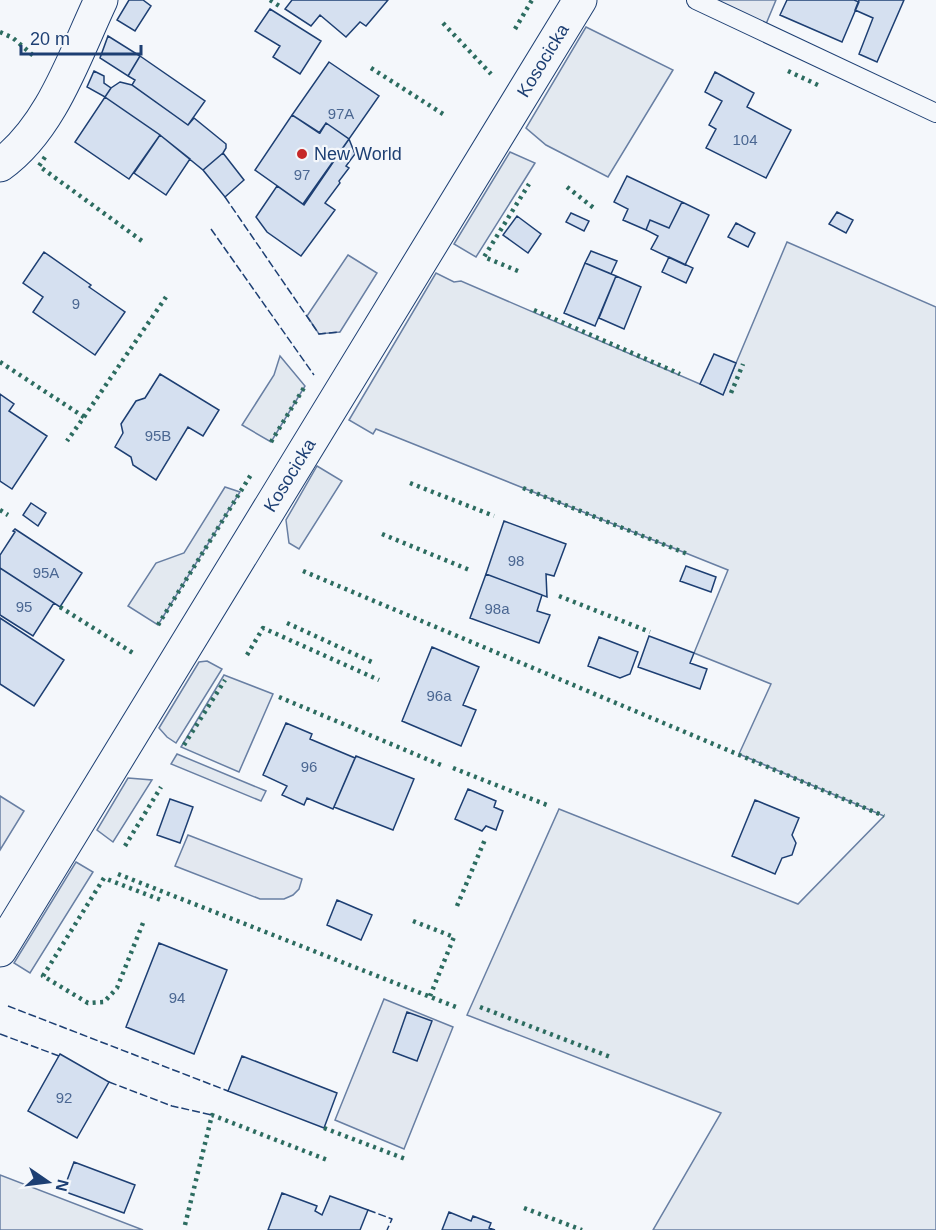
<svg xmlns="http://www.w3.org/2000/svg" width="936" height="1230" font-family="Helvetica,sans-serif">
<rect width="100%" height="100%" fill="#f4f7fb"/>
<path fill="#e3e9f0" stroke="#687fa3" stroke-width="1.5" d="M586 27 673 70 608 177 546 145 526 128Z
M510 152 535 163 476 257 454 244Z
M787 242 936 307V1230H653L721 1113 467 1015 559 809 798 904 884 816 739 754 771 684 694 653 728 570 376 429 373 434 349 420 436 273 454 282 461 281 723 394Z
M280 356 305 386 271 442 242 425 274 375Z
M317 466 342 481 299 549 289 543 286 520Z
M225 487 240 492 158 625 128 606 156 563 184 553Z
M207 661 222 669 176 743 167 737 159 728 199 662Z
M224 675 273 694 239 772 181 747Z
M177 754 266 791 261 801 171 764Z
M128 778 152 780 113 842 97 830Z
M76 862 93 872 30 973 14 963Z
M0 1175 143 1230H0Z"/>
<path fill="#e3e8f0" stroke="#687fa3" stroke-width="1.5" d="M711 0H776L766 24Z
M348 255 377 273 340 332 319 334 307 316Z
M0 796 24 811 0 850Z
M188 835 302 879 299 889 293 895 284 899H260L175 866Z
M384 999 453 1027 404 1149 335 1120Z"/>
<path fill="#d5e0f0" stroke="#1d3f73" stroke-width="1.5" d="M129 0H143L151 6 135 31 117 20Z
M292 0H388L366 26 360 22 346 37 320 15 311 26 285 9Z
M787 0H854L859 2 842 42 780 15Z
M859 0H904L877 62 859 54 873 18 855 10Z
M270 9 321 41 300 74 273 57 280 46 255 31Z
M108 36 140 56 128 76 100 58Z
M140 56 205 101 188 125 132 85 135 80 128 76Z
M329 62 379 96 349 139 326 123 320 133 292 115Z
M94 71 104 76V83L111 88 105 97 87 87Z
M715 72 754 93 747 107 791 130 766 178 706 148 716 129 709 125 722 101 705 92Z
M120 82 132 85 188 125 194 118 226 144V148L223 153 203 170 160 135 105 97 111 88Z
M105 97 160 135 129 179 75 142Z
M292 115 319 133 326 123 349 139 303 204 255 170Z
M160 135 190 159 166 195 134 173Z
M349 139 355 154 346 166 349 168 339 181 340 183 325 203 335 210 301 256 267 232 256 217 277 186 304 205Z
M223 153 244 180 225 197 203 170Z
M627 176 682 202 669 228 650 220 646 230 623 220 628 209 614 202Z
M682 202 709 215 685 265 651 249 658 236 646 230 650 220 669 228Z
M837 212 853 220 846 233 829 224Z
M571 213 589 221 584 231 566 222Z
M517 216 541 234 528 253 503 235Z
M736 223 755 233 748 247 728 237Z
M591 251 617 261 611 274 585 263Z
M44 252 91 285 89 287 125 312 95 355 33 312 43 297 23 283Z
M669 257 693 268 686 283 662 272Z
M585 263 616 276 595 326 564 313Z
M616 276 641 287 624 329 599 318Z
M714 354 736 363 723 395 700 384Z
M160 374 219 410 203 436 188 427 156 480 133 465 131 457 115 447 123 433 121 424 136 401 145 398Z
M0 394 14 404 9 411 47 436 12 489 0 481Z
M31 503 46 513 38 526 23 515Z
M504 521 566 544 554 576 546 574 547 597 486 574Z
M15 529 82 573 60 607 0 568V555L15 532 13 531Z
M686 566 716 577 711 592 680 581Z
M0 568 54 603 33 636 0 615Z
M486 574 542 595 537 611 550 615 539 643 470 618Z
M0 618 64 660 34 706 0 684Z
M649 636 694 653 690 663 707 669 700 689 638 667Z
M599 637 638 652 630 674 620 678 588 666Z
M432 647 479 667 463 705 476 710 461 746 402 721Z
M286 723 312 734 310 739 355 758 333 809 307 798 304 805 282 795 287 786 263 775Z
M356 756 414 779 393 830 334 807Z
M468 789 496 801 494 807 503 811 496 830 486 826 482 831 455 819Z
M170 799 193 807 180 843 157 835Z
M755 800 799 818 792 835 796 843 792 855 782 858 775 874 732 856Z
M337 900 372 915 361 940 327 925Z
M159 943 227 970 194 1054 126 1027Z
M407 1012 432 1021 417 1061 393 1052Z
M60 1054 109 1082 77 1138 28 1111Z
M242 1056 337 1093 324 1128 228 1091Z
M74 1162 135 1185 124 1213 63 1191Z
M282 1193 317 1206 315 1211 322 1215 330 1196 368 1210 360 1230H268Z
M449 1212 471 1221 473 1216 491 1223 489 1228 495 1230H442Z"/>
<g fill="none" stroke-linecap="round" stroke-linejoin="round">
<defs>
<path id="service" d="M696 0 936 113"/>
<path id="minor" d="M0 165C51 129 75 55 101 0"/>
<g id="tertiary">
<path id="s1" d="M0 950 580 0"/>
</g>
</defs>
<use href="#service" stroke="#1d3f73" stroke-width="20"/>
<use href="#minor" stroke="#1d3f73" stroke-width="35"/>
<use href="#tertiary" stroke="#1d3f73" stroke-width="35"/>
<use href="#service" stroke="#f4f7fb" stroke-width="18"/>
<use href="#minor" stroke="#f4f7fb" stroke-width="33"/>
<use href="#tertiary" stroke="#f4f7fb" stroke-width="33"/>
<path stroke="#2c6c60" stroke-width="4.5" stroke-dasharray="3 4.5" stroke-linecap="butt" d="M270 0 281 7
M443 23 491 74
M515 29 532 0
M0 32 13 38 36 58
M371 68 443 114
M788 71 818 85
M45 157 39 166 142 241
M567 187 595 209
M518 271 484 257 529 184
M534 310 680 374
M0 362 84 417 67 441
M731 393 743 364
M84 417 166 297
M271 442 305 386
M410 483 494 516
M523 488 690 555
M0 510 8 515
M382 534 472 571
M303 571 884 816
M559 596 650 632
M60 607 133 653
M287 623 374 663
M158 625 252 473
M247 655 263 628 379 680
M279 697 441 765
M184 745 225 680
M453 768 547 805
M125 846 161 787
M118 874 456 1007
M457 906 486 837
M413 921 454 937 430 996
M143 923 117 988 104 1002 88 1003 43 976 104 878 161 900
M480 1007 613 1058
M324 1128 408 1160
M524 1208 582 1230
M185 1225 212 1115 330 1161"/>
<path stroke="#1d3f73" stroke-width="1.5" stroke-dasharray="8 3" stroke-linecap="butt" d="M225 197 319 334 340 332
M211 229 314 375
M8 1006 228 1091
M0 1034 59 1056
M109 1082 172 1106 212 1115
M368 1210 392 1219 387 1230"/>
</g>
<circle fill="#c62828" stroke="#f4f7fb" stroke-width="2" cx="302" cy="154" r="6"/>
<g text-anchor="middle" stroke-width="4.5" stroke-linejoin="round" paint-order="stroke">
<g font-size="15" fill="#4b6792">
<text x="341" y="119">97A</text>
<text x="745" y="145">104</text>
<text x="302" y="180">97</text>
<text x="76" y="309">9</text>
<text x="158" y="441">95B</text>
<text x="516" y="566">98</text>
<text x="46" y="578">95A</text>
<text x="24" y="612">95</text>
<text x="497" y="614">98a</text>
<text x="439" y="701">96a</text>
<text x="309" y="772">96</text>
<text x="177" y="1003">94</text>
<text x="64" y="1103">92</text>
</g>
<g font-size="18" fill="#1d3f73" stroke="#f4f7fb">
<text dy="6" stroke="none"><textPath href="#s1" startOffset="1042">Kosocicka</textPath></text>
<text dy="6" stroke="none"><textPath href="#s1" startOffset="556">Kosocicka</textPath></text>
</g>
<g font-size="18" fill="#1d3f73" stroke="#f4f7fb" text-anchor="start">
<text x="314" y="160">New World</text>
</g>
</g>
<g transform="translate(48 1182) rotate(104)" stroke="#f4f7fb" stroke-width="4.5" paint-order="stroke">
<path d="M0-4.5L10 22L0 15L-10 22Z" fill="#1d3f73"/>
<text y="-9" font-size="16" font-weight="bold" text-anchor="middle" fill="#1d3f73">N</text>
</g>
<path d="M21 45v9h120v-9" fill="none" stroke="#1d3f73" stroke-width="3"/>
<text x="30" y="45" font-size="18" fill="#1d3f73" stroke="#f4f7fb" stroke-width="4.5" paint-order="stroke">20 m</text>
</svg>
